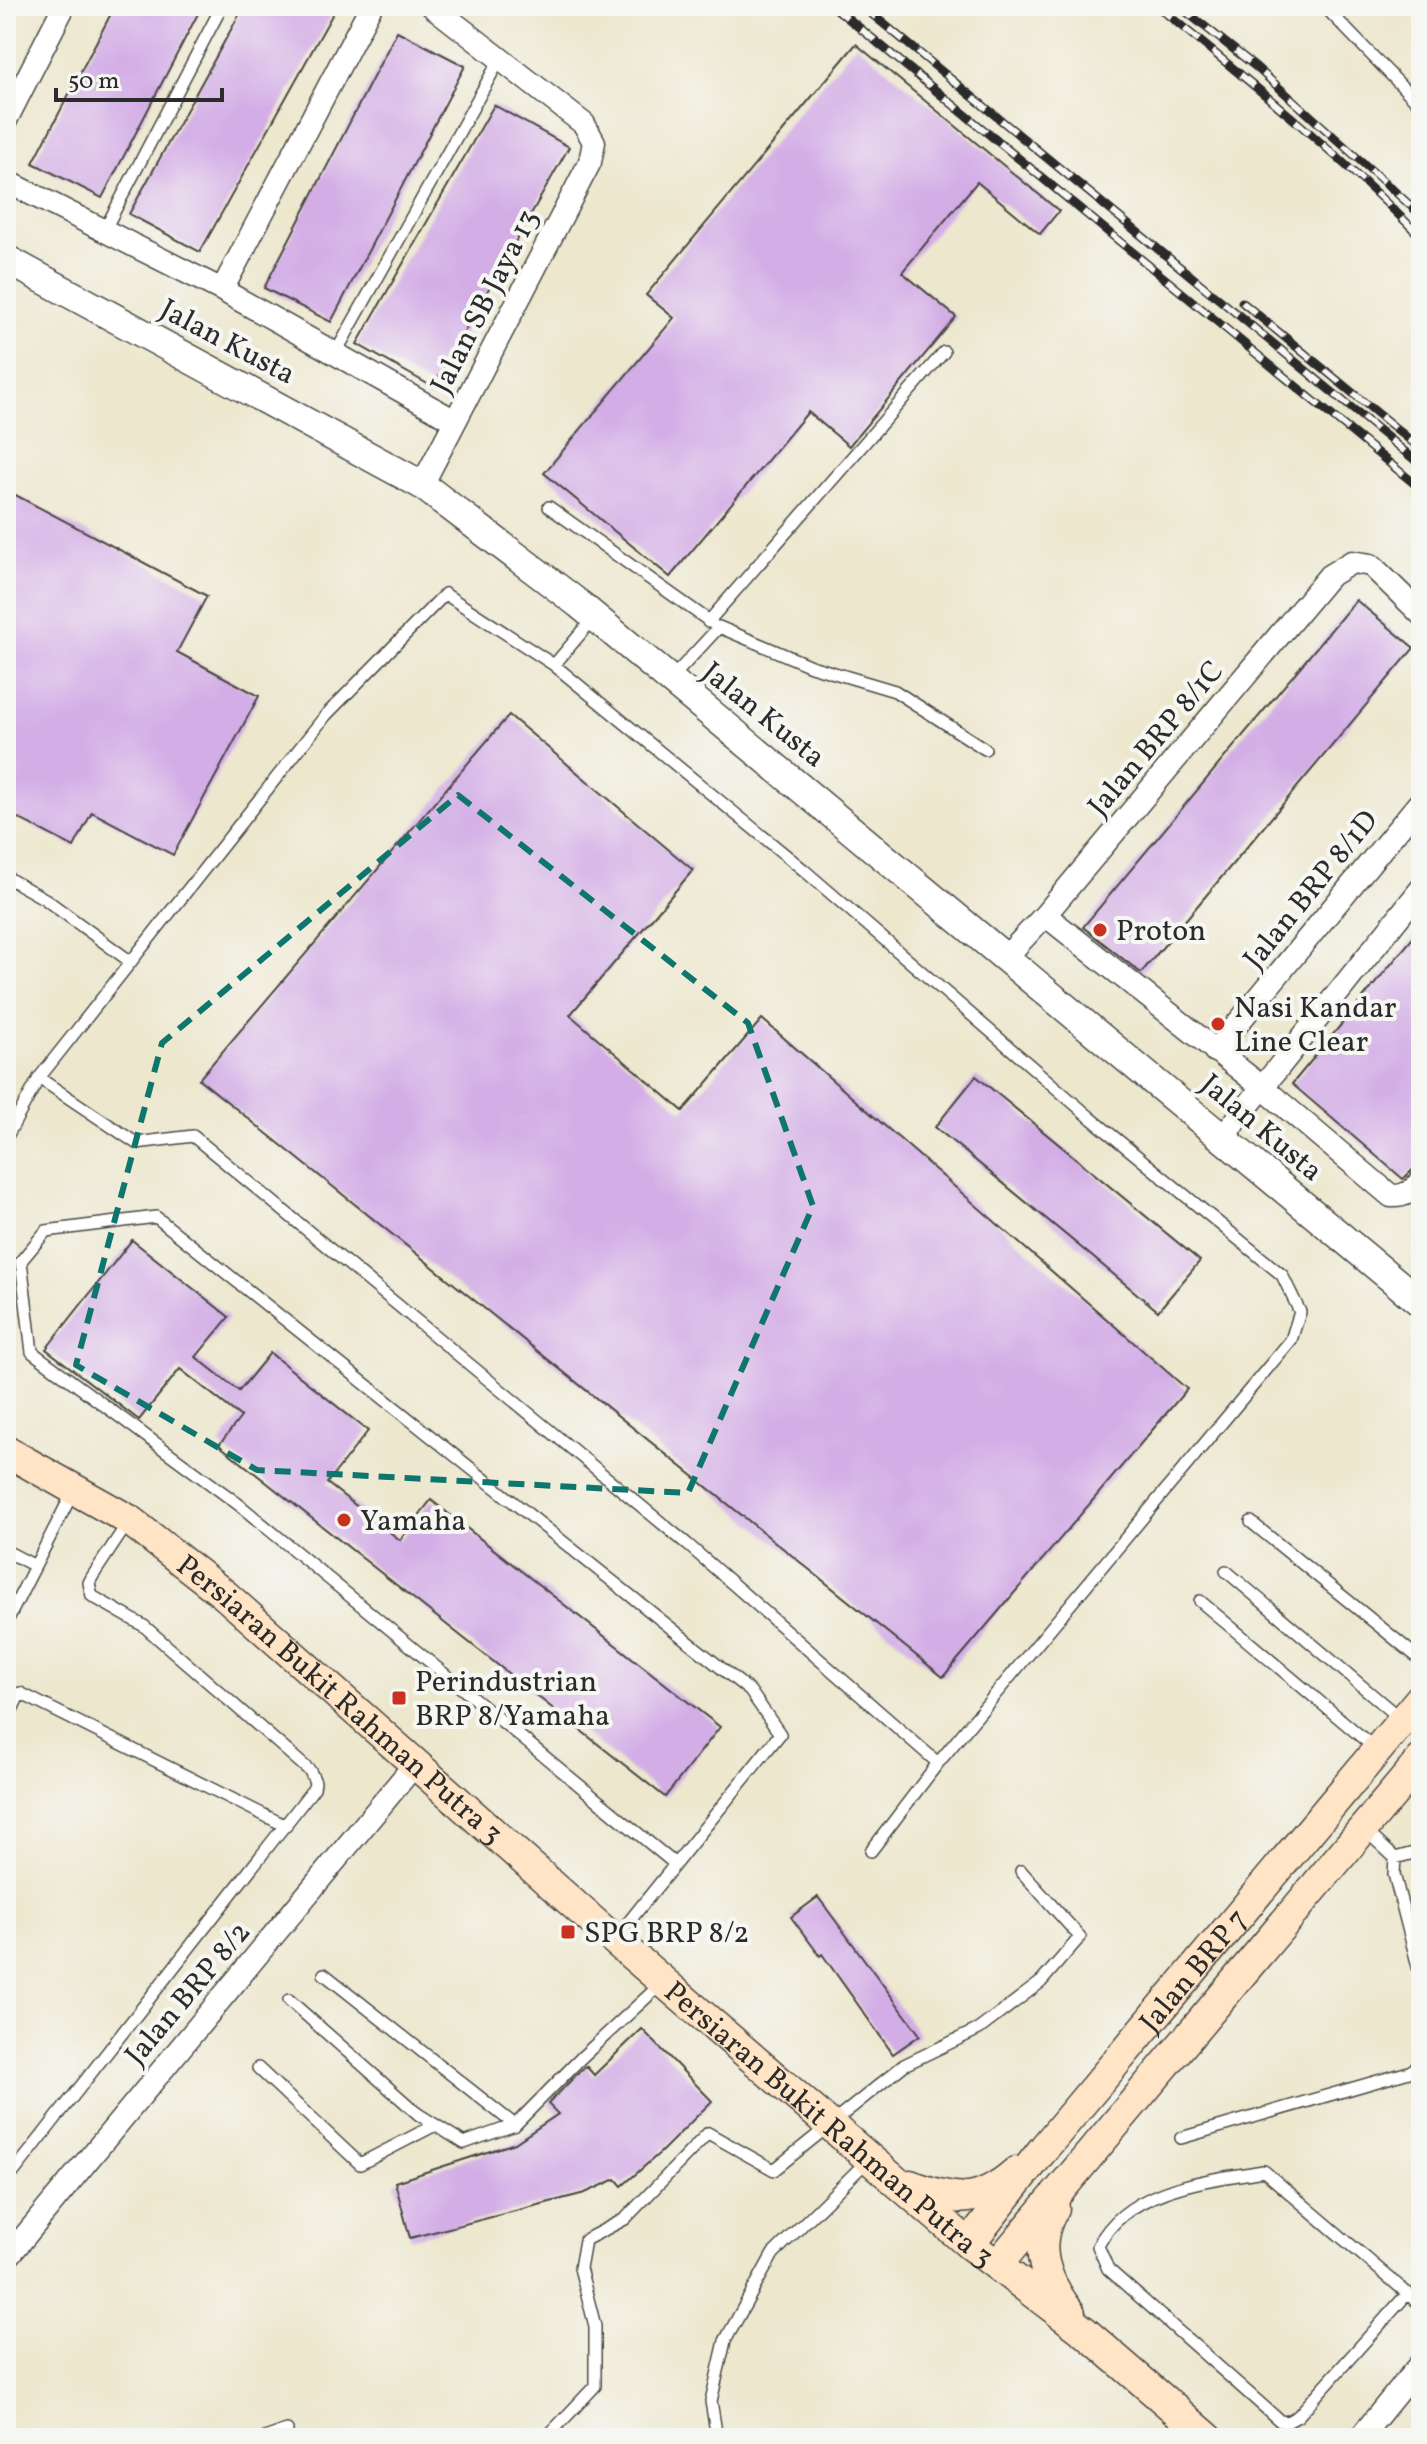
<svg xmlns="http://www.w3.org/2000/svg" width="1427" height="2444" font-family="Vollkorn,serif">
<rect width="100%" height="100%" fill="#f6f6f2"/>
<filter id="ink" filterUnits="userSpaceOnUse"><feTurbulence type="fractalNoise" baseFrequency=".0125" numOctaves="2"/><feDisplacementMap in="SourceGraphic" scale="16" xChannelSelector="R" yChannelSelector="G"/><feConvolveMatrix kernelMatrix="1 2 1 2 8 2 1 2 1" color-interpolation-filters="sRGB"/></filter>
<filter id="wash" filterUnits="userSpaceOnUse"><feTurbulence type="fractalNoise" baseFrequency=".006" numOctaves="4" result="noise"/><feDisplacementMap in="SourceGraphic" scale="32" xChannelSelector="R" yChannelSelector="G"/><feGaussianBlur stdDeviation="1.8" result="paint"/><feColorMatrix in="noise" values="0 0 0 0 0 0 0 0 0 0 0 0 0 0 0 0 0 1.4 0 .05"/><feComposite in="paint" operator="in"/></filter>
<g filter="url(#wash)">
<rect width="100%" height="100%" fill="#ede7ce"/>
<g id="blocks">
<path fill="#d3ade6" d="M115 6H202L102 198 33 163Z
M244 6H337L200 252 129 214Z
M397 31 465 66 331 322 264 288Z
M856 44 1059 211 1040 234 977 182 902 272 956 317 849 446 808 412 670 577 544 473 674 318 646 295Z
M494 105 569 147 433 387 357 344Z
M6 490 207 596 177 652 259 696 173 855 92 812 74 847 6 812Z
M1356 600 1414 648 1141 973 1083 927Z
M509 715 693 870 570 1015 683 1111 762 1019 1187 1389 943 1677 199 1079Z
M1421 928V1162L1403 1179 1292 1084Z
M976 1076 1200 1261 1158 1311 935 1127Z
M132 1240 229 1317 196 1357 239 1391 270 1353 368 1431 327 1483 400 1540 431 1500 720 1727 665 1797 219 1445 241 1417 180 1369 139 1420 46 1349Z
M818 1897 920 2035 893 2054 822 1954 820 1956 791 1917Z
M642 2029 712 2101 662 2151 622 2186 616 2179 585 2193 410 2238 395 2182 515 2143 558 2114 548 2104 579 2072 586 2066 594 2075Z"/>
</g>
</g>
<g filter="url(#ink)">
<use href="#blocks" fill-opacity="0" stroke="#484743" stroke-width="2"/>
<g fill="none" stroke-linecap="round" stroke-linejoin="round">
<defs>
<path id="service" d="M1324 6 1421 106
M104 231 222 6
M335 354 500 59
M549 507 712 623
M708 622 944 352
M554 665 805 871 1092 1119 1282 1275 1300 1312 1291 1340 938 1763 871 1851
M670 680 719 627 811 666 895 691 985 749
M6 877 45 899 131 962
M39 1078 136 1143 193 1136 687 1544 938 1763
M6 1138 39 1078 326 715 445 594 554 665 593 619
M1251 1522 1421 1660
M6 1551 35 1566
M1226 1571 1402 1720
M1200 1601 1377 1750
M6 1623 73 1492
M6 1722 20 1693 286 1826
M1365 1830 1395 1858 1421 1851
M1395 1858 1394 1874 1421 1978
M615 1939 780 1734 750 1691 156 1217 46 1231 21 1261 32 1352 238 1504 675 1864
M324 1974 515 2125
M289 2000 418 2114 464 2143 515 2125 582 2057 661 1984
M258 2068 360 2164 435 2125
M1181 2138 1409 2072 1421 2065
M6 2177 13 2173 314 1788 315 1782 310 1771 144 1626 92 1596 89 1583 92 1577 129 1521
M1408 2293 1298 2416 1287 2422 1280 2421 1108 2269 1098 2246C1127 2188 1207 2180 1264 2171L1421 2305
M265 2438 287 2430
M546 2438 595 2386V2326L580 2268 585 2240 625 2219 708 2133 774 2170 904 2065 979 2029 1041 1982 1080 1937 1021 1871
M717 2438 711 2401 725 2341 773 2254 867 2161"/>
<path id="minor" d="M6 120 64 6
M6 181 222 290 455 421
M222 290 371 6
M422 485 590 162 594 142 584 124 432 6
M1045 915 1262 1087 1391 1196C1405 1197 1412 1191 1421 1181
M1006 957 1045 915 1329 576 1352 562 1371 565 1421 614
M1215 1051 1421 801
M1222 1138 1421 889
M6 2259 415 1764
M1360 2438 1421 2363"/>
<path id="tertiary" d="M6 259 422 485 579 604 1421 1303"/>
<g id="secondary">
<path id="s1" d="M6 1451 129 1520 225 1595 596 1924 969 2244 1085 2332 1208 2438"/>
<path d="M910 2185C956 2202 978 2205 1016 2172"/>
<path d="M1054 2208C1031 2245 1045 2281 1070 2313"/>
<path id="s2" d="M969 2244 1045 2147 1421 1698"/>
<path d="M997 2265 1421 1760"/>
</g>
</defs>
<use href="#service" stroke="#484743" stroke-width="14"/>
<use href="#minor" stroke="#484743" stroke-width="25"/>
<use href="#tertiary" stroke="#484743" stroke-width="31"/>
<use href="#secondary" stroke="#484743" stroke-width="33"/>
<use href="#service" stroke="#fff" stroke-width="11"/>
<use href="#minor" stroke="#fff" stroke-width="22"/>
<use href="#tertiary" stroke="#fff" stroke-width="28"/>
<use href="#secondary" stroke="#ffe4c6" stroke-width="30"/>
<defs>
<path id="rail" d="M833 6 1421 489
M862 6 1421 465
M1157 6C1248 80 1339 154 1421 237
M1179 6 1256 67 1421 215
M1242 302 1421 449"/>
</defs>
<use href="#rail" stroke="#2b2b2b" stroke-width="9"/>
<use href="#rail" stroke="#f6f6f2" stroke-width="6" stroke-dasharray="18" stroke-linecap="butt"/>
</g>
</g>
<path fill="none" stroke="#0f766e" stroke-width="6" stroke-dasharray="16 10" stroke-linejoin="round" d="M458 795 748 1023 813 1206 688 1493 257 1470 76 1365 162 1043Z"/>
<g fill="#c8321e" stroke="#f6f6f2" stroke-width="3">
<circle cx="1100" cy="930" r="8"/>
<circle cx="1218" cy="1024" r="8"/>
<circle cx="344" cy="1520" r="8"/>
<rect x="391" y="1690" width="16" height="16" rx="4"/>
<rect x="560" y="1924" width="16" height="16" rx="4"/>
</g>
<g text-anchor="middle" stroke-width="8" stroke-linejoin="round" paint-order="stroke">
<g font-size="30" fill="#2b2b2b" stroke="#f6f6f2">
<text transform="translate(484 301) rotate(-63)" y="10">Jalan SB Jaya 13</text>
<text transform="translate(228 341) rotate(28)" y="10">Jalan Kusta</text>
<text transform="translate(764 714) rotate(39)" y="10">Jalan Kusta</text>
<text transform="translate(1155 738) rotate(-50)" y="10">Jalan BRP 8/1C</text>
<text transform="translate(1310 889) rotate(-51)" y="10">Jalan BRP 8/1D</text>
<text transform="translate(1262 1127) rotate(40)" y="10">Jalan Kusta</text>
<text dy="10" stroke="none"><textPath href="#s1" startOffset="418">Persiaran Bukit Rahman Putra 3</textPath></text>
<text dy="10" stroke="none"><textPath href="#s2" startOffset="354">Jalan BRP 7</textPath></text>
<text transform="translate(187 1993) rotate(-50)" y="10">Jalan BRP 8/2</text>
<text dy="10" stroke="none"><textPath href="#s1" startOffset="1066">Persiaran Bukit Rahman Putra 3</textPath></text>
</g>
<g font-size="30" fill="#2b2b2b" stroke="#f6f6f2" text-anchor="start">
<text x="1116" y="940">Proton</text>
<text x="1234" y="1017">Nasi Kandar<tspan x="1234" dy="34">Line Clear</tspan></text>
<text x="360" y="1530">Yamaha</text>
<text x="415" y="1691">Perindustrian<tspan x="415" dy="34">BRP 8/Yamaha</tspan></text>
<text x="584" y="1942">SPG BRP 8/2</text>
</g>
</g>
<rect width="1427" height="2444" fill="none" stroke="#f6f6f2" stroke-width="32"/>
<path d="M56 88v12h166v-12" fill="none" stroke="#2b2b2b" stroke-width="4"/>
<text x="68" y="88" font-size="24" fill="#2b2b2b" stroke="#f6f6f2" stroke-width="6" paint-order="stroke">50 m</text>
</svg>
